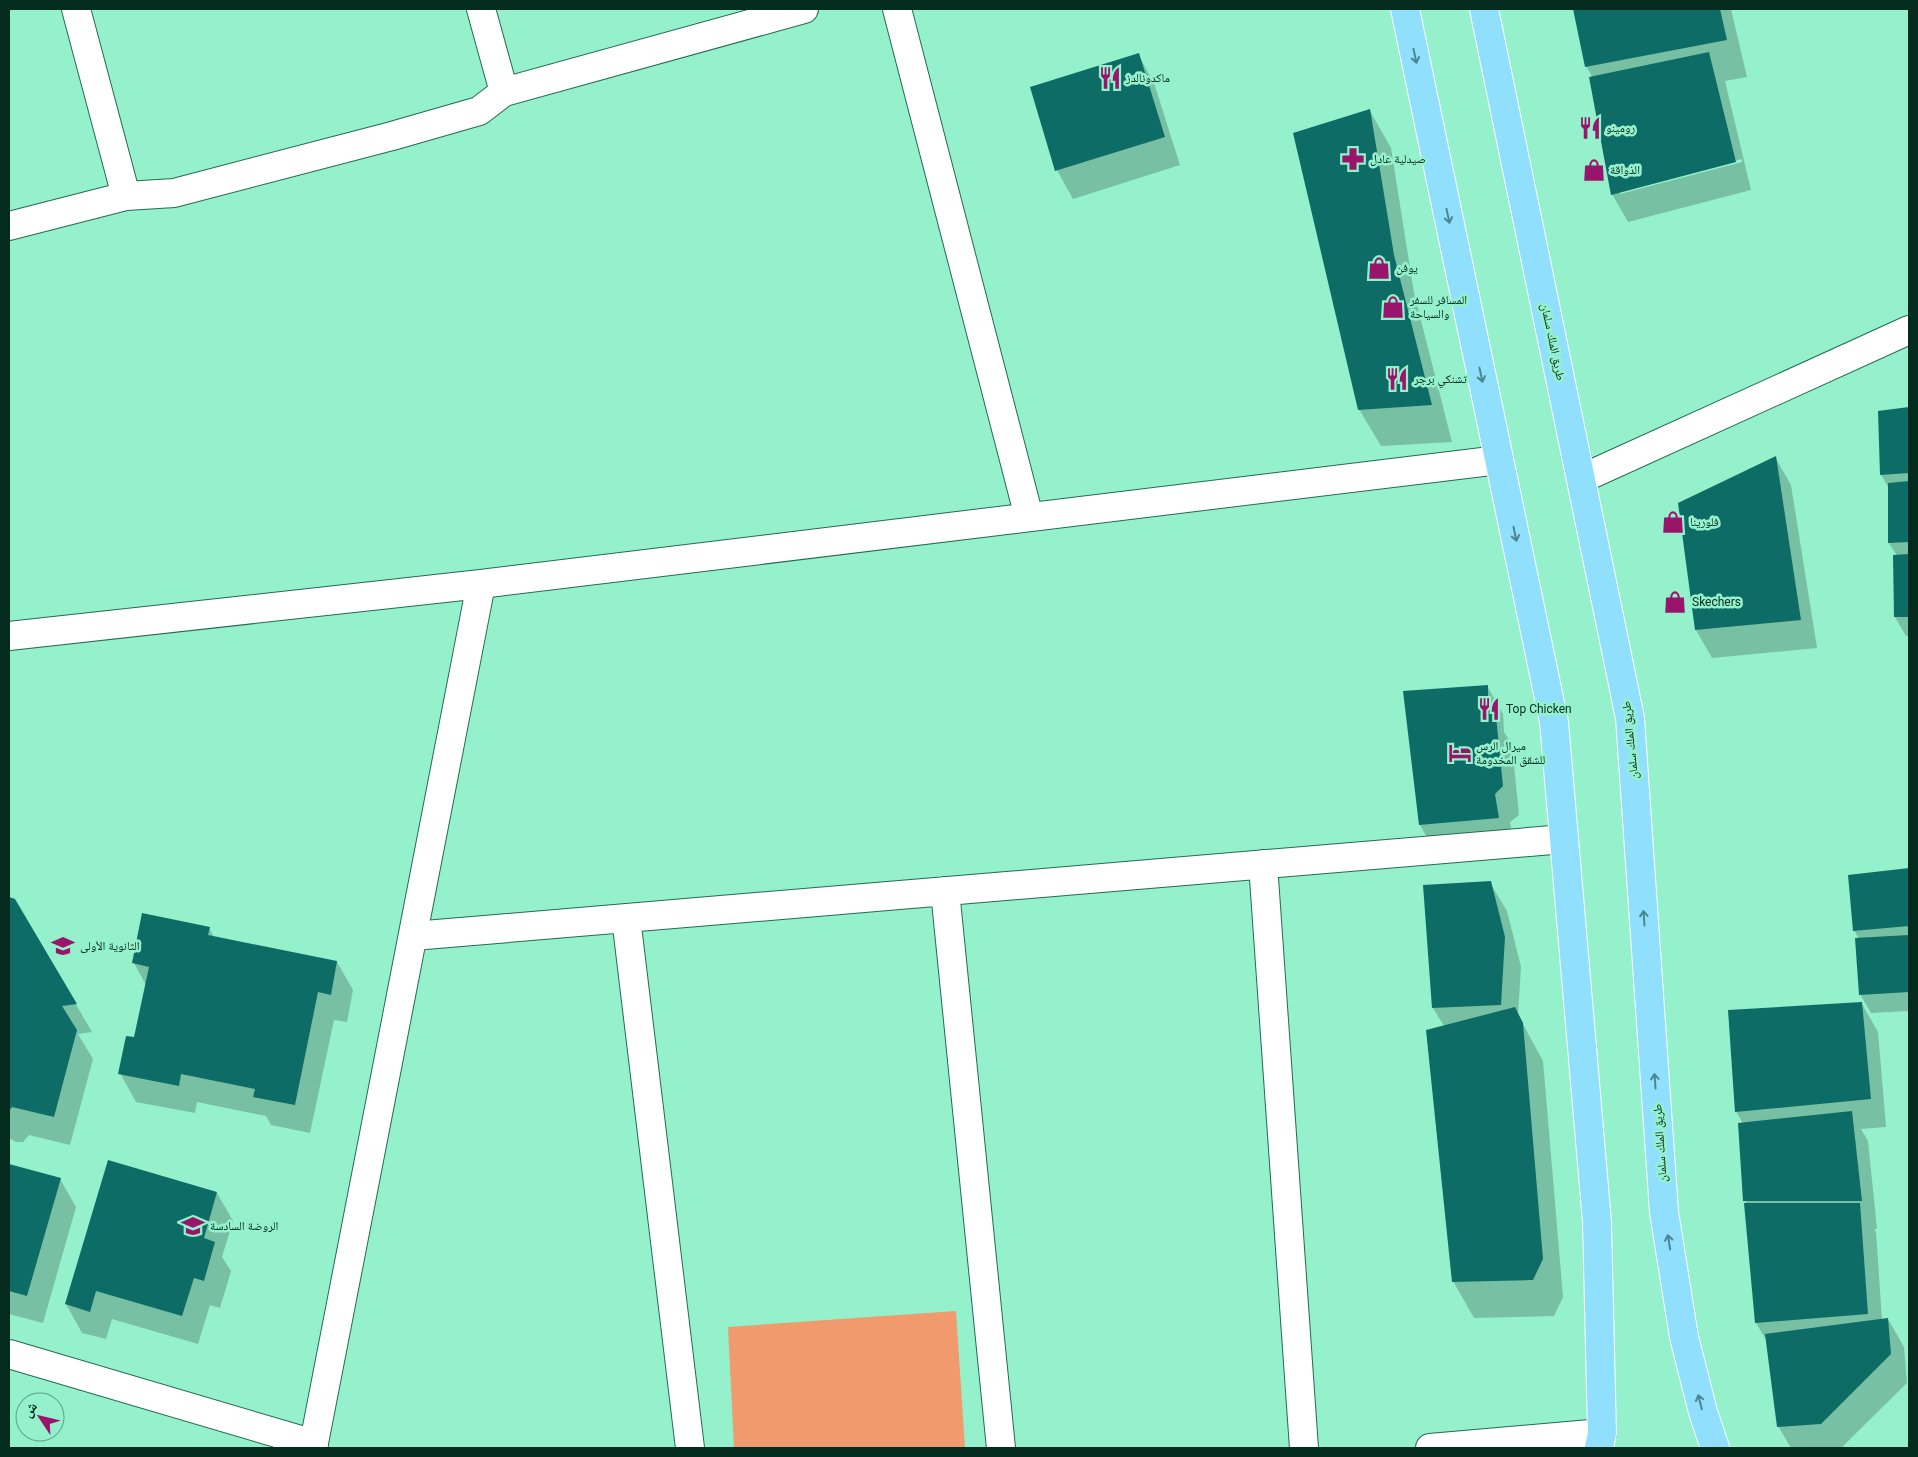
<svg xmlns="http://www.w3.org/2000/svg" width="1918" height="1457" font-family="Roboto,'Noto Naskh Arabic',sans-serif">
<rect width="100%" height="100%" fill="#95f0cc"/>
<path fill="#f19a6e" d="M956 1311 965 1448H734L728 1327Z"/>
<path fill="#0003" fill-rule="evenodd" d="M1574 9H1731L1747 77 1725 81 1751 190 1628 222 1612 194 1593 78 1586 66ZM1742 159V162L1620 194V191Z
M1138 54 1154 83 1180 165 1073 199 1057 170Z
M1370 111 1391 148 1414 293 1452 442 1381 446 1359 409Z
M1909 408V636H1906L1895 617 1894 556H1897L1889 543 1890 490 1881 475 1879 412Z
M1775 457 1791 485 1817 648 1712 658 1696 630Z
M1487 686 1503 714 1504 732 1512 745 1519 815 1510 822 1514 846 1436 853 1420 825 1405 692Z
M1909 869V1011L1871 1013 1860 994 1859 939 1854 930 1850 876Z
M1490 883 1507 911 1521 967 1518 1015 1543 1061 1563 1297 1554 1316 1474 1318 1453 1281 1444 1026 1433 1008 1425 886Z
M9 899 15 900 92 1032 78 1034 93 1059 70 1145 29 1135 23 1142H16L9 1138Z
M209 928 214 937 337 962 353 990 347 1022 334 1020 310 1133 271 1125 266 1116 197 1102 195 1113 136 1102 120 1073 135 1039 146 985 134 963Z
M1862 1004 1878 1032 1886 1127 1861 1129 1868 1141 1877 1229H1874L1876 1232 1882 1320 1888 1319 1904 1347 1907 1383 1841 1448H1791L1778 1426 1768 1343 1756 1323 1739 1124H1743L1736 1111Z
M9 1165 60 1179 76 1207 43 1323 9 1314Z
M217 1193 233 1221 222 1257 231 1271 220 1308 210 1305 198 1344 112 1319 106 1339 82 1333 66 1304Z"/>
<path fill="#0d6d66" d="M1573 9H1720L1727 40 1585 67Z
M1709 52 1736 162 1611 195 1589 77Z
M1139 53 1165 137 1055 171 1030 87Z
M1370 109 1394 255 1432 405 1358 410 1293 133Z
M1909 407V473L1880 475 1878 411Z
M1776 456 1801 620 1695 630 1678 503Z
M1909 481V542L1888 543V483Z
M1909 554V617H1894L1893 555Z
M1488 685V708L1496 716 1503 786 1495 794 1499 818 1419 825 1403 691Z
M1909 868V926L1853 931 1848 875Z
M1491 881 1505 937 1501 1005 1432 1008 1423 885Z
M9 897 15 899 77 1004 62 1006 77 1030 54 1117 12 1107 9 1111Z
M142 913 210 927 208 935 337 961 331 995 318 992 295 1105 253 1097 255 1089 181 1074 179 1086 118 1074 126 1036 134 1037 149 967 132 963Z
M1909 935V992L1859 995 1855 938Z
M1862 1002 1871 1099 1735 1112 1728 1010Z
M1515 1007 1523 1023 1543 1259 1533 1280 1452 1282 1426 1030Z
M1852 1111 1862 1201H1743L1738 1123Z
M108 1160 217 1192 204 1238 215 1242 204 1281 194 1278 182 1316 96 1291 90 1312 65 1304Z
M9 1164 61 1178 27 1296 9 1291Z
M1744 1203H1860L1868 1314 1755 1323Z
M1888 1318 1891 1354 1821 1424 1777 1427 1765 1334Z"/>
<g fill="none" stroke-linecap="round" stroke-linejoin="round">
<defs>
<path id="minor" d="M481 9 504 92 804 9
M897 9 1029 517
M126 196 174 193 392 136 479 111 504 92
M9 226 126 196 76 9
M1581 479 1909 330
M9 636 481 584 1499 460
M1263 864 1304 1448
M945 891 1001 1448
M626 918 690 1448
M413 936 1564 839
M9 1354 314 1444
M313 1448 481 584
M1430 1448 1602 1433"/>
<path id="major" d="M1405 9 1554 722 1597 1222 1602 1433 1599 1448
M1484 9 1630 718 1664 1212 1684 1337 1703 1412 1715 1448"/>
</defs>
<use href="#minor" stroke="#236b53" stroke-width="30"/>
<use href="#major" stroke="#fff" stroke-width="30"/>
<use href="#minor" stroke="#fff" stroke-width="28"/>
<use href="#major" stroke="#90e0fd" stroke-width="28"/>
</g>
<defs><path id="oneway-shaft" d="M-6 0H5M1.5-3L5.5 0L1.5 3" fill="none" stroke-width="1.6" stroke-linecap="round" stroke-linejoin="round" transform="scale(1.25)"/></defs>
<g stroke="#4a868e">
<use href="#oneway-shaft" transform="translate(1415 56) rotate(78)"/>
<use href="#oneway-shaft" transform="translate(1448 216) rotate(78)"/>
<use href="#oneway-shaft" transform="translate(1481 375) rotate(78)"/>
<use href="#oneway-shaft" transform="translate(1515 534) rotate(78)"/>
<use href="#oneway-shaft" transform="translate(1644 918) rotate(-94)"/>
<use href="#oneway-shaft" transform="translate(1655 1081) rotate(-94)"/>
<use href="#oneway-shaft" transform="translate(1669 1242) rotate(-99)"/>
<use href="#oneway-shaft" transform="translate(1700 1402) rotate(-104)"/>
</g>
<defs>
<symbol id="restaurant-bare" viewBox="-9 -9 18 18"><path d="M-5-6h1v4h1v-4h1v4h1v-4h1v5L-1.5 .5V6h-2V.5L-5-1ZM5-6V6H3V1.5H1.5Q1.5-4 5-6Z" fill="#98156b" stroke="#95f0cc" stroke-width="2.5" paint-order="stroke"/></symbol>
<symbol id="pharmacy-bare" viewBox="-9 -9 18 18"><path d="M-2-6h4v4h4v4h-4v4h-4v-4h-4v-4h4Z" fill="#98156b" stroke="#95f0cc" stroke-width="2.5" paint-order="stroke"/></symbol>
<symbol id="shop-bare" viewBox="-9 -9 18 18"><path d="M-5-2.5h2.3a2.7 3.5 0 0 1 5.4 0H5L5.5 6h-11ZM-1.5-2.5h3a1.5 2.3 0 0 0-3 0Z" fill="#98156b" stroke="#95f0cc" stroke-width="2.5" paint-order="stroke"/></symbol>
<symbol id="hotel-bare" viewBox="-9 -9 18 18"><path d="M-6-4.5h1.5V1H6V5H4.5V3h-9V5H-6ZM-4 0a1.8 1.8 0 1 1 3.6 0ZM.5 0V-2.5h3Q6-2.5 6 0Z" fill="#98156b" stroke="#95f0cc" stroke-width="2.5" paint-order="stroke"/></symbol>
<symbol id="school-bare" viewBox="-9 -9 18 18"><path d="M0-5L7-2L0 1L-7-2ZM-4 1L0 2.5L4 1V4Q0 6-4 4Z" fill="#98156b" stroke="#95f0cc" stroke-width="2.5" paint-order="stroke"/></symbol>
</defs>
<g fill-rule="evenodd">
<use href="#restaurant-bare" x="1094" y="62" width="32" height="32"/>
<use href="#restaurant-bare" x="1574" y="112" width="32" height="32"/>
<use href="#pharmacy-bare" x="1337" y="143" width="32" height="32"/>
<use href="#shop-bare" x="1578" y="154" width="32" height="32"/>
<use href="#shop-bare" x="1363" y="252" width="32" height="32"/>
<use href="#shop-bare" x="1377" y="291" width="32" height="32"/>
<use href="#restaurant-bare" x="1381" y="363" width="32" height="32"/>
<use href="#shop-bare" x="1657" y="506" width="32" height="32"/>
<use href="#shop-bare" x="1659" y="586" width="32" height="32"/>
<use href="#restaurant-bare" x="1473" y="693" width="32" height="32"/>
<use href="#hotel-bare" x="1444" y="737" width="32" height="32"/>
<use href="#school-bare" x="47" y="930" width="32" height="32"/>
<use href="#school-bare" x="177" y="1210" width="32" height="32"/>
</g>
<g text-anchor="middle" stroke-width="5" stroke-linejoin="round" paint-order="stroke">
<g font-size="12" fill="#032c1f" stroke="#95f0cc" text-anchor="start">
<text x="1126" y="82">ماكدونالدز</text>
<text x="1606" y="132">رومينو</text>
<text x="1370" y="163">صيدلية عادل</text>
<text x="1610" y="174">الذواقة</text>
<text x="1396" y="272">يوفن</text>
<text x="1410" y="304">المسافر للسفر<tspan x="1410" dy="14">والسياحة</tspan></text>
<text x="1414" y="383">تشنكي برجر</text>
<text x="1690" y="526">فلورينا</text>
<text x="1692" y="606">Skechers</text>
<text x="1506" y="713">Top Chicken</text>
<text x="1476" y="750">ميرال الرس<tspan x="1476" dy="14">للشقق المخدومة</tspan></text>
<text x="80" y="950">الثانوية الأولى</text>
<text x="210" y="1230">الروضة السادسة</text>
</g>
<g font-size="12" fill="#032c1f" stroke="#95f0cc">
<text transform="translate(1553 342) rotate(78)" y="4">طريق الملك سلمان</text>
<text transform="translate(1630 740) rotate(-96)" y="4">طريق الملك سلمان</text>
<text transform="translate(1660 1143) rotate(-94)" y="4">طريق الملك سلمان</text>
</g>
</g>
<rect width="1918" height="1457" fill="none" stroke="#032c1f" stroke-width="20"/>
<g transform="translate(40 1417) rotate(305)"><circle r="24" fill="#95f0cc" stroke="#5ba287"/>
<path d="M0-4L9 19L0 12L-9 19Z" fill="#98156b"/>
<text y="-8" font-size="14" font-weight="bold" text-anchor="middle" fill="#032c1f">ش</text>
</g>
</svg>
